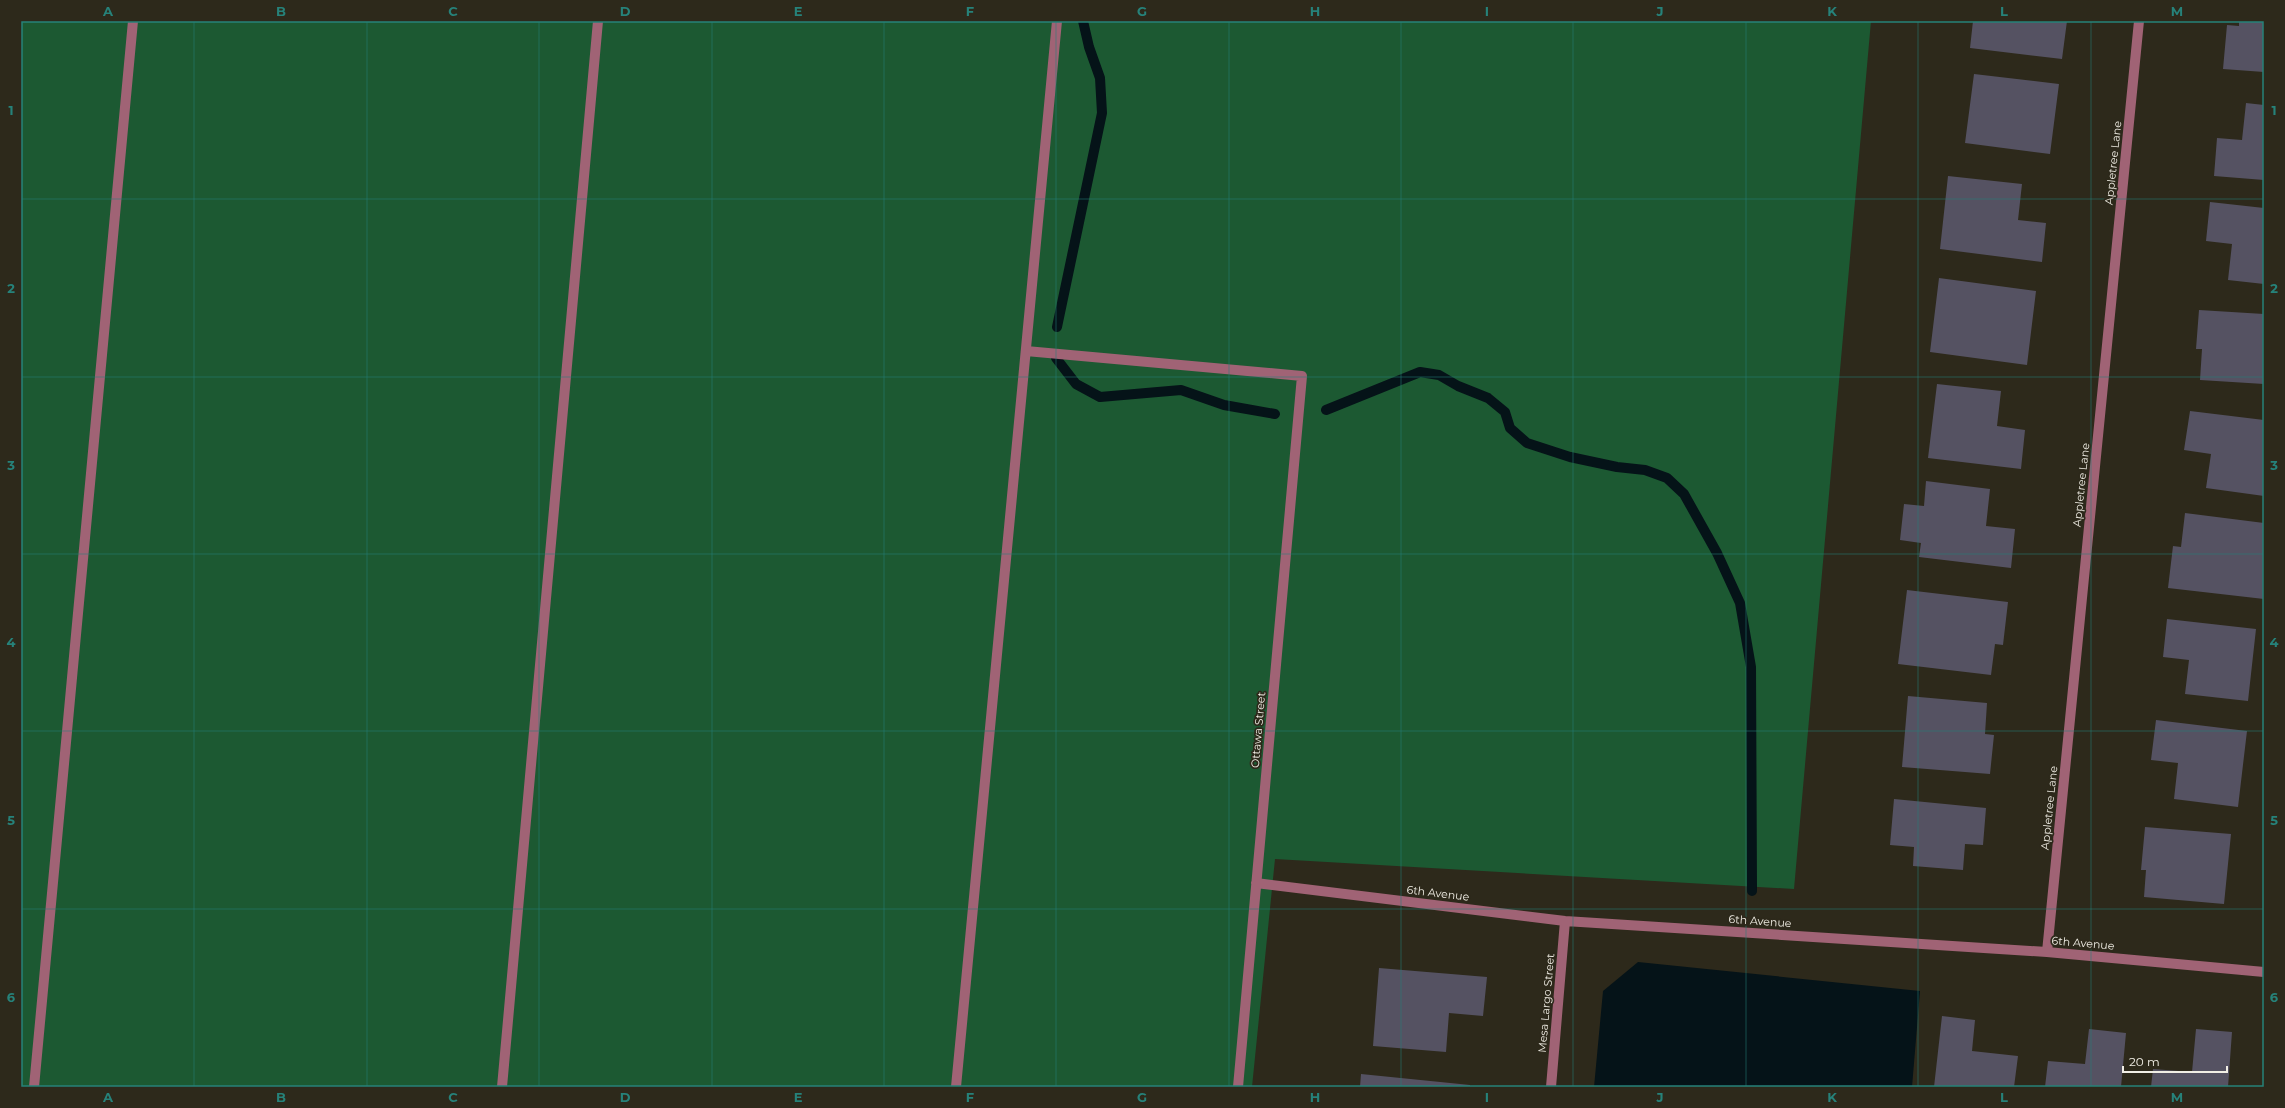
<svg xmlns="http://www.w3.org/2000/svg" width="2285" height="1108" font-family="Montserrat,sans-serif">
<rect width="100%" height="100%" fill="#2d291b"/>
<path fill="#1c5932" d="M21 21H1871L1794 889 1275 859 1252 1087H21Z"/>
<path fill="#051318" d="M1638 962 1920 991 1912 1087H1594L1603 991Z"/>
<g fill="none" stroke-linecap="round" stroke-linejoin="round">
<path stroke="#051318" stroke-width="10" d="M1057 327 1102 113 1100 78 1089 47 1083 21
M1056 358 1076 384 1100 397 1181 390 1224 405 1275 414
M1326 410 1420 372 1439 375 1458 386 1488 398 1505 412 1510 428 1527 443 1570 457 1617 467 1645 470 1667 478 1684 494 1717 553 1740 603 1751 667 1752 891"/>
</g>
<path fill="#555262" d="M1973 21H2067L2062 59 1970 48Z
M2239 21H2264V72L2223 69 2227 25 2239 26Z
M1974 74 2059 84 2050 154 1965 143Z
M2246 103 2264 105V180L2214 176 2217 138 2242 140Z
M1948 176 2022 184 2018 220 2046 223 2042 262 1940 249Z
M2210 202 2264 208V284L2228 280 2232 244 2206 241Z
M1939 278 2036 291 2027 365 1930 352Z
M2199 310 2264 314V384L2200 380 2202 349H2196Z
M1937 384 2001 391 1997 426 2025 430 2021 469 1928 458Z
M2190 411 2264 420V496L2206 488 2211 454 2184 450Z
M1926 481 1990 489 1986 526 2015 529 2011 568 1919 557 1921 543 1900 540 1904 504 1924 506Z
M2185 513 2264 523V599L2168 588 2173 546 2181 547Z
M1907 590 2008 602 2003 645 1995 644 1991 675 1898 664Z
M2167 619 2256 629 2248 701 2185 694 2189 660 2163 657Z
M1908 696 1987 703 1985 734 1994 735 1990 774 1902 767Z
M2156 720 2247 731 2238 807 2174 799 2178 763 2151 760Z
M1894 799 1986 808 1983 845 1965 844 1963 870 1913 866 1914 847 1890 845Z
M2145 827 2231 834 2224 904 2144 897 2146 870H2141Z
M1379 968 1487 977 1483 1016 1449 1013 1446 1052 1373 1046Z
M1942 1016 1975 1020 1972 1051 2018 1056 2014 1087H1934Z
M2089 1029 2126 1033 2121 1087H2045L2048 1061 2085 1064Z
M2196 1029 2232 1032 2228 1087H2151L2153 1069 2192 1072Z
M1361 1074 1470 1085V1087H1360Z"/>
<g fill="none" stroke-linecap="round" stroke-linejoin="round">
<path stroke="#a06375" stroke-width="10" d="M1026 351 1302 376 1238 1087
M1256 883 1565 921 2047 952 2264 972
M2047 952 2139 21
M34 1087 133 21
M502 1087 598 21
M956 1087 1057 21
M1551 1087 1565 921"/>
</g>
<path fill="none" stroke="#26827a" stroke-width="1" stroke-opacity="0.55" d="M194 21V1087M367 21V1087M539 21V1087M712 21V1087M884 21V1087M1056 21V1087M1229 21V1087M1401 21V1087M1573 21V1087M1746 21V1087M1918 21V1087M2091 21V1087M21 199H2264M21 377H2264M21 554H2264M21 731H2264M21 909H2264"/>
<g text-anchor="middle" stroke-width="3.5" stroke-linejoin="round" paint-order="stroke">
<g font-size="11" fill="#f1eee5" stroke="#2d291b">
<text transform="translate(2113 163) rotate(-84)" y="4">Appletree Lane</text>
<text transform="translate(2081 485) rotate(-84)" y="4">Appletree Lane</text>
<text transform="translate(1258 730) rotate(-85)" y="4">Ottawa Street</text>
<text transform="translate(2049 808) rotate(-84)" y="4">Appletree Lane</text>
<text transform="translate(1438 893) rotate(7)" y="4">6th Avenue</text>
<text transform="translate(1760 921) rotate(4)" y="4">6th Avenue</text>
<text transform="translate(2083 943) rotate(5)" y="4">6th Avenue</text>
<text transform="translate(1546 1003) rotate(-85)" y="4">Mesa Largo Street</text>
</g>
</g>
<rect width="2285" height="1108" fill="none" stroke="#2d291b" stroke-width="44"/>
<path d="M2123 1066v6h104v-6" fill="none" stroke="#f1eee5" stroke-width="2"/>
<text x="2129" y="1066" font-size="12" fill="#f1eee5" stroke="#2d291b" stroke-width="3" paint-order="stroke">20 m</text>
<rect x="22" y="22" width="2241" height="1064" fill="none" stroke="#26827a" stroke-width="1.5"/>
<g font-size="13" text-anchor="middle" font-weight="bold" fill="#26827a">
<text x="108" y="16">A</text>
<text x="281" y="16">B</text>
<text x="453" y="16">C</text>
<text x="625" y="16">D</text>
<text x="798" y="16">E</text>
<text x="970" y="16">F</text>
<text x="1142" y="16">G</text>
<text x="1315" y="16">H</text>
<text x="1487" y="16">I</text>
<text x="1660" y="16">J</text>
<text x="1832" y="16">K</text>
<text x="2004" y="16">L</text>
<text x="2177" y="16">M</text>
<text x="11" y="115">1</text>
<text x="2274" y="115">1</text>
<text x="11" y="293">2</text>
<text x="2274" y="293">2</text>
<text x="11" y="470">3</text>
<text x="2274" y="470">3</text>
<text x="11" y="647">4</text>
<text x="2274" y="647">4</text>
<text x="11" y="825">5</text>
<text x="2274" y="825">5</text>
<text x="11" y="1002">6</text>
<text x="2274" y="1002">6</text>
<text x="108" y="1102">A</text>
<text x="281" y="1102">B</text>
<text x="453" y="1102">C</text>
<text x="625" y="1102">D</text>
<text x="798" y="1102">E</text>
<text x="970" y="1102">F</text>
<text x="1142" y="1102">G</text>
<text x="1315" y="1102">H</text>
<text x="1487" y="1102">I</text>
<text x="1660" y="1102">J</text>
<text x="1832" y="1102">K</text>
<text x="2004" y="1102">L</text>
<text x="2177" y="1102">M</text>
</g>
</svg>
